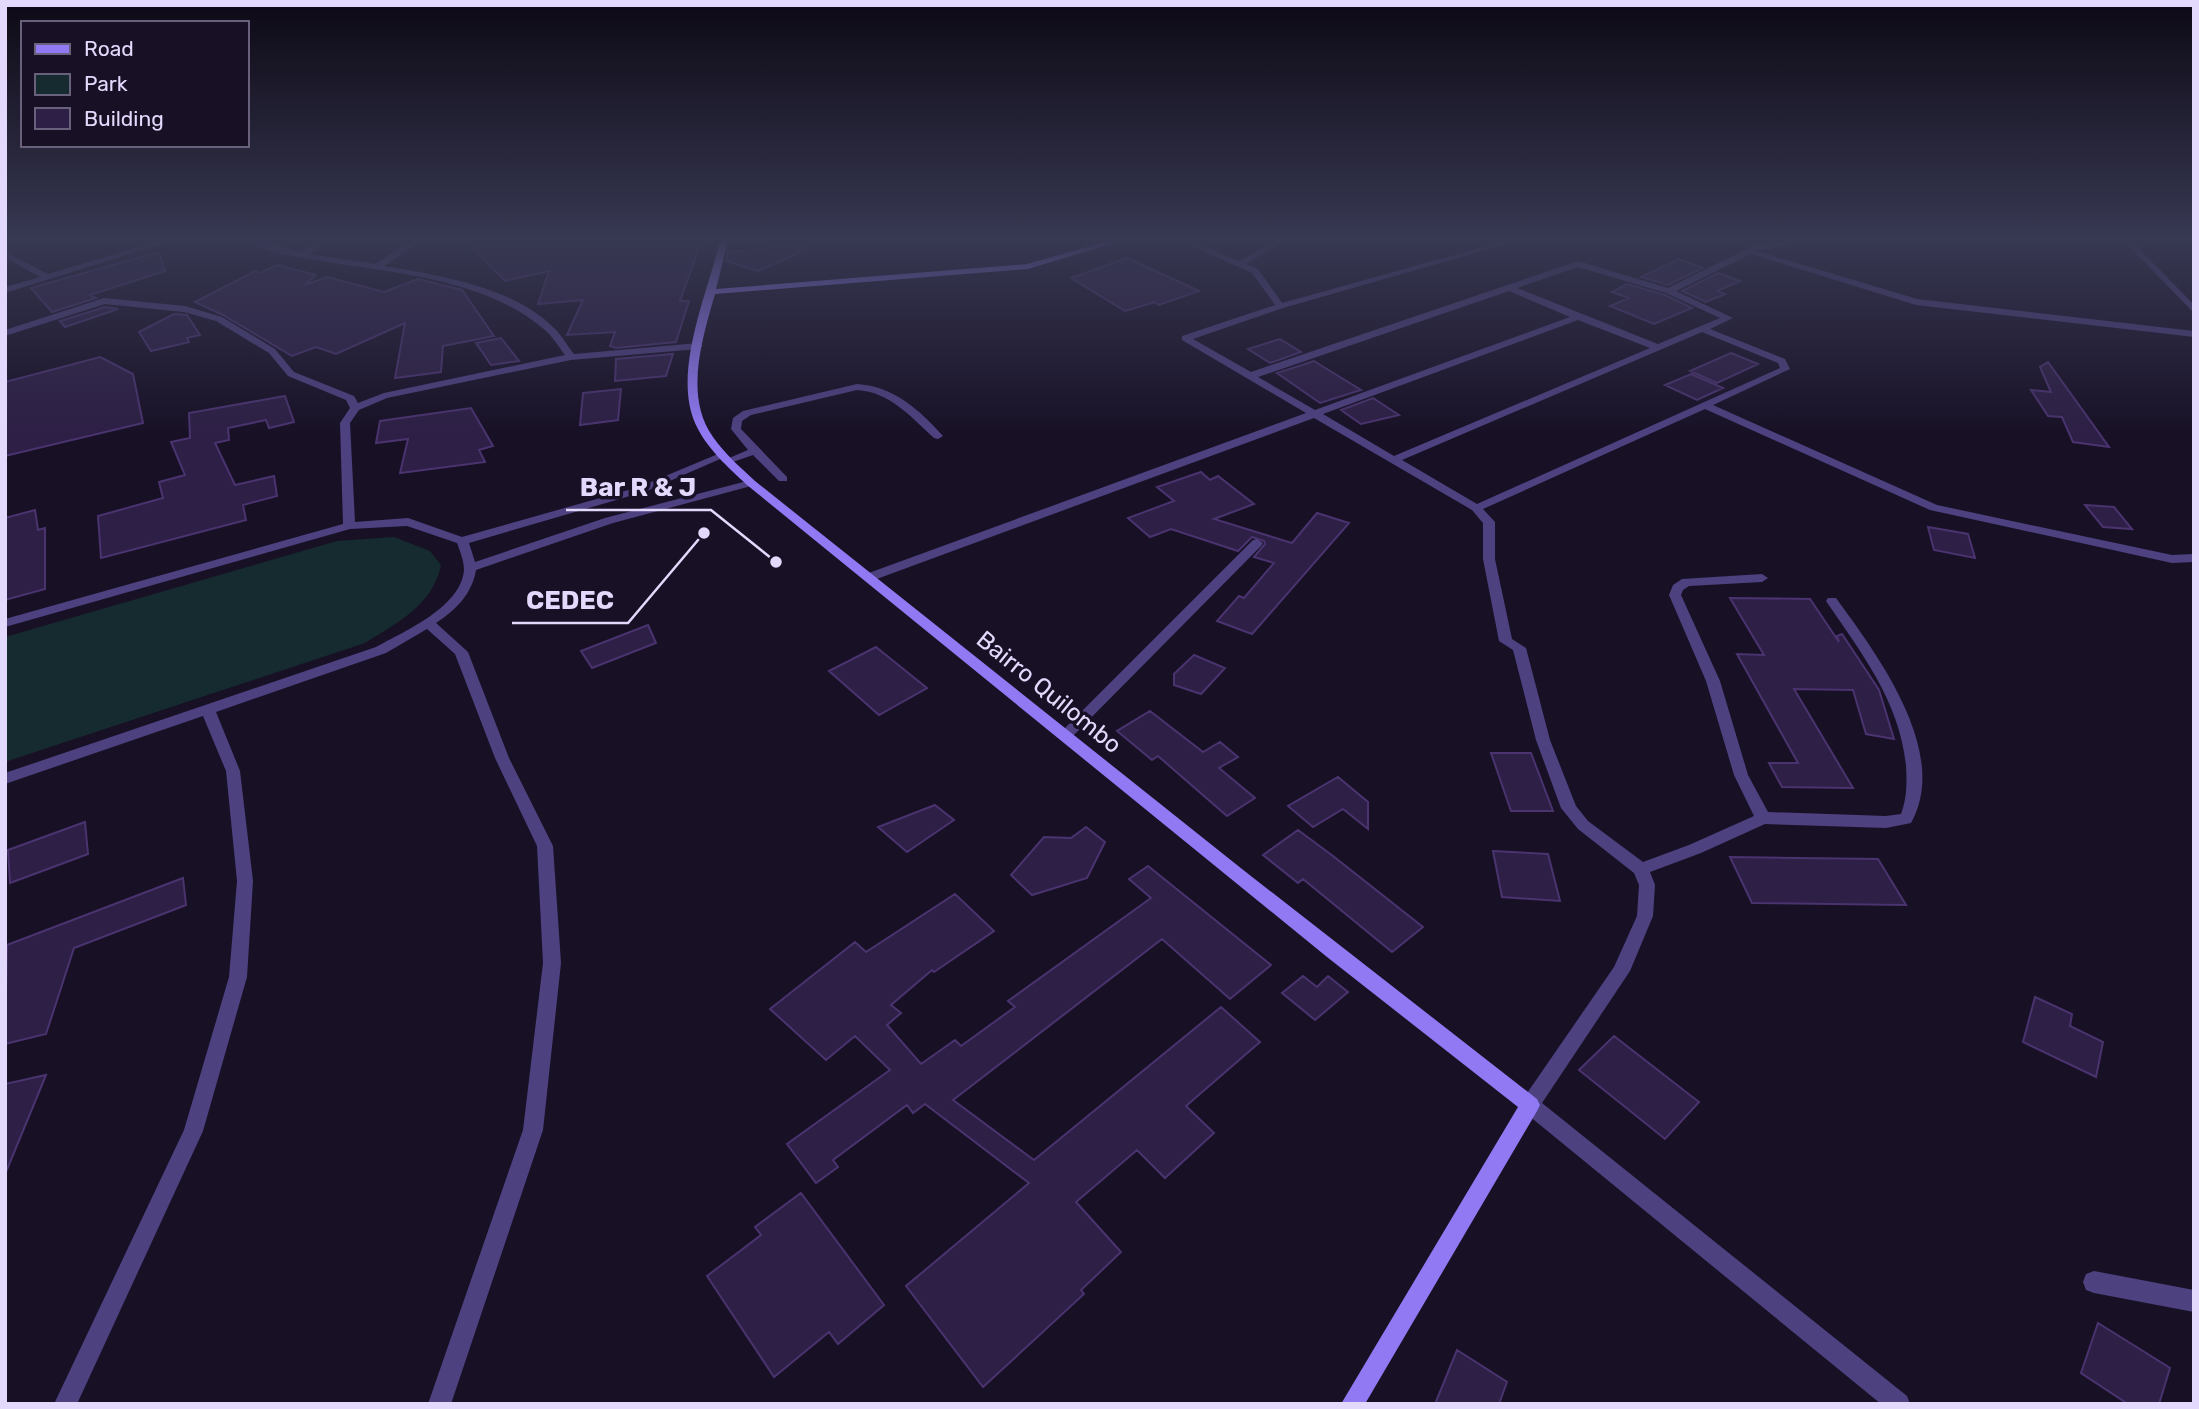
<svg xmlns="http://www.w3.org/2000/svg" width="2199" height="1409" font-family="Rubik,sans-serif">
<rect width="100%" height="100%" fill="#181126"/>
<path fill="#152b2f" d="M394 537 430 551 441 565C433 605 397 623 365 643L5 762V637L337 541Z"/>
<path fill="#2d1f45" stroke="#4a336f" stroke-width="2" d="M471 237H703L680 301H689L676 342 616 348 610 346 615 332 567 335 583 300 538 304 549 271 505 281 464 239H475Z
M770 237H797L796 248 808 249 758 271 726 261 728 252 768 249Z
M159 252 165 271 90 295 96 298 52 312 31 288Z
M1127 258 1199 291 1159 305 1155 302 1125 311 1071 278Z
M1679 259 1703 268 1668 285 1641 277Z
M277 265 316 275 305 285 327 277 384 292 418 279 462 290 494 336 443 346 441 372 395 378 405 323 336 354 316 347 292 356 223 315 195 302 255 271 260 273Z
M1718 273 1740 281 1717 291 1725 294 1706 302 1682 291Z
M1627 284 1665 295 1692 308 1654 324 1610 306 1629 298 1612 292Z
M105 307 118 309 65 327 60 321Z
M174 314 187 315 200 335 187 338 189 342 151 351 139 332Z
M501 338 519 361 491 365 476 343Z
M1280 339 1301 352 1270 363 1248 349Z
M1731 353 1758 364 1717 383 1690 371Z
M673 354 666 376 615 381 616 359Z
M100 357 133 374 143 423 5 456V382Z
M1314 361 1361 390 1320 403 1277 373Z
M2048 362 2089 419 2109 447 2073 442 2062 417 2048 416 2031 390 2051 392 2040 367Z
M1691 374 1723 388 1697 400 1665 385Z
M621 389 618 420 580 425 583 393Z
M285 396 294 422 269 428 266 420 228 428 229 440 215 443 235 485 274 476 277 496 243 505 246 520 101 558 98 516 163 498 159 482 185 475 171 442 190 438 189 413Z
M1373 398 1399 415 1361 424 1341 410Z
M471 408 493 446 479 450 485 462 400 473 408 439 376 443 380 421Z
M1201 472 1210 480 1218 476 1254 504 1214 519 1292 543 1317 513 1349 523 1252 634 1217 621 1239 596 1244 598 1274 563 1254 557 1265 544 1264 541 1252 537 1238 551 1171 529 1150 537 1128 518 1174 501 1157 487Z
M2085 505 2114 507 2132 529 2103 527Z
M35 510 38 530 45 528V589L5 600V518Z
M1928 527 1968 534 1975 558 1934 550Z
M1730 598 1810 599 1839 642 1837 636 1842 634 1879 690 1894 739 1866 734 1853 690 1794 689 1853 788 1782 787 1769 763H1798L1737 654 1764 655Z
M648 625 656 643 592 668 581 651Z
M876 647 927 688 879 715 829 671Z
M1194 655 1225 668 1201 694 1174 685V674Z
M1150 711 1203 752 1220 742 1238 757 1219 768 1255 798 1227 816 1158 756 1152 760 1117 731Z
M1491 753H1531L1553 811H1511Z
M1338 777 1368 802V829L1343 809 1313 827 1288 806Z
M935 805 954 820 907 852 878 827Z
M85 822 88 854 10 883 8 850Z
M1086 827 1105 842 1087 878 1032 895 1011 875 1044 837 1071 838Z
M1298 830 1333 856 1423 927 1392 952 1303 879 1298 883 1263 855Z
M1493 851 1548 854 1560 901 1502 897Z
M1730 857 1878 859 1906 905 1752 903Z
M1148 866 1271 965 1230 999 1162 939 953 1100 1034 1160 1221 1007 1260 1042 1186 1106 1214 1133 1165 1178 1137 1150 1076 1202 1121 1252 1081 1290 1084 1294 983 1387 906 1286 1029 1183 925 1104 913 1113 907 1105 833 1160 838 1167 816 1183 787 1144 890 1070 855 1036 826 1060 770 1009 855 942 866 952 955 894 994 931 934 972 932 970 891 1005 901 1013 887 1025 921 1064 955 1040 961 1046 1015 1007 1008 1001 1151 898 1129 879Z
M183 878 186 905 74 948 46 1034 5 1044 7 945Z
M1303 976 1317 987 1328 976 1348 992 1315 1020 1282 993Z
M2035 997 2072 1014 2070 1026 2103 1042 2096 1077 2023 1042Z
M1614 1036 1699 1102 1665 1139 1579 1070Z
M46 1075 6 1172H5V1084Z
M801 1193 884 1305 838 1344 829 1332 774 1377 707 1276 761 1235 755 1227Z
M2098 1323 2170 1368 2159 1404H2128L2081 1373Z
M1457 1350 1507 1382 1499 1404H1435Z"/>
<g fill="none" stroke-linecap="round" stroke-linejoin="round">
<path fill="#4e4180" fill-rule="evenodd" d="M857 384C893 386 920 410 943 436L938 439 934 438C911 417 890 392 857 390L751 415 742 421 741 429 787 477V481H779L753 455 727 464 722 461 748 450 731 429 733 418 743 411Z"/>
<path fill="#4e4180" fill-rule="evenodd" d="M172 237H184L5 293V287L40 277 5 257V252L48 274Z
M240 237H251L300 252 327 237H336L309 254 375 264 413 240H373L370 237H441L437 239 424 240 384 266C438 275 514 287 554 328 562 335 567 346 574 354L698 343 703 346 698 349 571 360 387 398 359 410 350 423 355 522 408 518 462 537 639 487 718 454 722 453 727 456 647 491 469 543 475 562 605 518 751 480 757 483 755 485 613 523 476 570C472 594 456 610 436 623L468 652 509 758 553 846 561 963 543 1130 451 1404H428L523 1130 543 963 537 846 495 758 455 654 427 629 386 653 216 712 240 771 253 881 247 977 203 1131 77 1404H54L184 1130 229 977 237 881 226 771 203 716 5 784V773L376 647C405 631 461 607 464 570 464 561 460 551 457 543L407 526 350 529 5 627V619L343 524 340 423 350 408 346 400 288 376 269 353 216 321 184 312 105 304 5 336V330L104 298 185 306 222 317 275 349 294 372 354 396 358 403 384 393 565 355C559 347 553 337 545 330 484 278 397 274 322 261 296 257 262 252 240 237Z
M1172 237H1182L1239 261 1282 237H1291L1246 264 1258 269 1282 303 1519 237H1531L1283 308 1193 339 1251 372 1578 261 1668 288 1757 244 1809 237H1828L1757 251 1917 299 2194 331V337L1916 305 1751 254 1676 291 1733 318 1710 329 1785 359 1790 369 1713 405 1937 505 2172 555 2194 554V562L2172 563 1930 510 1705 409 1483 509 1495 522V559L1512 639 1526 648 1550 740 1576 806 1588 821 1643 862 1689 845 1754 816 1734 775 1706 681 1669 595 1673 585 1682 579 1762 574 1768 578 1762 582 1689 586 1683 590 1681 595 1720 681 1748 775 1768 812 1886 816 1901 814C1907 798 1907 782 1906 766 1900 702 1861 652 1826 601L1828 598H1836C1876 653 1951 752 1911 823L1886 828 1765 824 1701 853 1650 872 1655 885 1653 916 1630 971 1542 1103 1907 1396 1910 1404H1881L1523 1111 1520 1105 1523 1099 1614 967 1637 916 1639 885 1634 873 1578 829 1561 808 1536 740 1513 650 1499 641 1483 559V523L1472 510 1314 418 874 580 870 581 864 577 866 574 1306 413 1182 340V336L1275 305 1252 273ZM1578 267 1666 293 1720 318 1658 344 1517 288ZM1509 291 1570 317 1315 410 1258 377ZM1578 320 1650 348 1394 456 1323 414ZM1702 332 1778 363 1780 368 1477 504 1402 460Z
M2120 237H2128L2194 305V313Z
M1257 539 1263 543 1261 546 1071 738H1061L1059 735 1061 732 1253 540Z
M2094 1271 2194 1290V1312L2094 1293 2086 1290 2083 1282 2086 1274Z"/>
<path fill="#9179f4" fill-rule="evenodd" d="M721 237H729L716 289 1027 264 1122 237H1134L1028 269 715 294C702 339 684 396 713 437 725 454 740 467 755 481L1242 869 1537 1099 1540 1105 1537 1111 1365 1404H1341L1518 1107 1327 957 747 485C728 467 706 448 695 423 672 370 709 290 721 237Z"/>
</g>
<linearGradient id="sky" x2="0" y2="1"><stop stop-color="#0d0915"/><stop offset="0.55" stop-color="#373852"/><stop offset="1" stop-color="#373852" stop-opacity="0"/></linearGradient>
<rect width="2199" height="434" fill="url(#sky)"/>
<g text-anchor="middle" stroke-width="7" stroke-linejoin="round" paint-order="stroke">
<g font-size="24" fill="#e3d9fc" stroke="#181126">
<text transform="translate(1049 692) rotate(39)" y="8">Bairro Quilombo</text>
</g>
</g>
<path fill="none" stroke="#e3d9fc" stroke-width="2.5" d="M776 562L711 510H566M704 533L628 623H512"/>
<g fill="#e3d9fc" stroke="#181126" stroke-width="2.5">
<circle cx="776" cy="562" r="7"/>
<circle cx="704" cy="533" r="7"/>
</g>
<g font-size="26" text-anchor="middle" font-weight="bold" fill="#e3d9fc" stroke="#181126" stroke-width="7" stroke-linejoin="round" paint-order="stroke">
<text x="638" y="496">Bar R &amp; J</text>
<text x="570" y="609">CEDEC</text>
</g>
<rect width="2199" height="1409" fill="none" stroke="#e3d9fc" stroke-width="14"/>
<rect x="21" y="21" width="228" height="126" fill="#181126" stroke="#69617c" stroke-width="2"/>
<rect x="35" y="44" width="35" height="10" fill="#9179f4" stroke="#69617c" stroke-width="2"/>
<text x="84" y="56" font-size="21" fill="#e3d9fc">Road</text>
<rect x="35" y="74" width="35" height="21" fill="#152b2f" stroke="#69617c" stroke-width="2"/>
<text x="84" y="91" font-size="21" fill="#e3d9fc">Park</text>
<rect x="35" y="108" width="35" height="21" fill="#2d1f45" stroke="#69617c" stroke-width="2"/>
<text x="84" y="126" font-size="21" fill="#e3d9fc">Building</text>
</svg>
